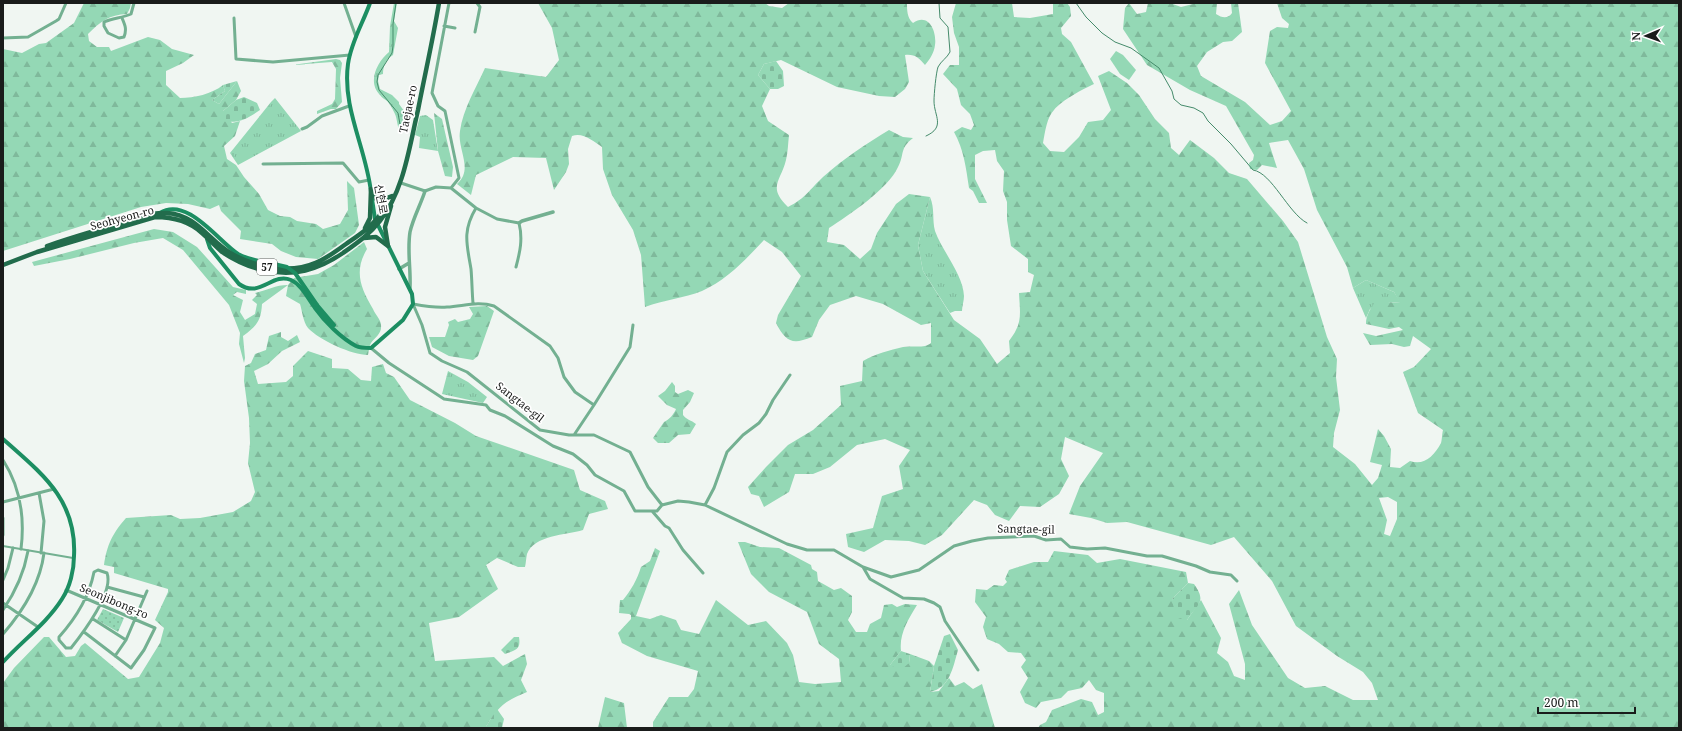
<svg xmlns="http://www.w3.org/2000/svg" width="1682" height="731" font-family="'Noto Serif','Noto Sans KR',serif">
<defs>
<pattern id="grass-tufts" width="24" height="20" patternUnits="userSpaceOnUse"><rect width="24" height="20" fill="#94d8b5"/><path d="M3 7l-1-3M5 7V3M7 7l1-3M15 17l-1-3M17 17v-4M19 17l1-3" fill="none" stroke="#7fb99b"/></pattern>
<pattern id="forest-firs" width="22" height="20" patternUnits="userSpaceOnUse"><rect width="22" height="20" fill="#94d8b5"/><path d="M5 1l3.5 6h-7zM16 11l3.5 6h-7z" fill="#7fb99b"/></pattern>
<pattern id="cemetery-stones" width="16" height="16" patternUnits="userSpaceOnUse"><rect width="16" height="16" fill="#94d8b5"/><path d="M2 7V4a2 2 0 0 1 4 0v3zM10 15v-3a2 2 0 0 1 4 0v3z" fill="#7fb99b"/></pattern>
<pattern id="park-dots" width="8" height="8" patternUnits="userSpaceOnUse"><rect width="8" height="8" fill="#94d8b5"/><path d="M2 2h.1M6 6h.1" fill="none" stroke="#7fb99b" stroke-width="1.8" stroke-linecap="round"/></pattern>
</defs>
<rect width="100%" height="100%" fill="#f0f6f2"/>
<path fill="url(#grass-tufts)" d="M394 3H397L394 21 398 28 393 55C386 59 383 66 383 74L379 75 378 81 380 89 392 95 399 102V104L407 115 406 118H404L401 129 399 130C397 124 397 117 394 112 392 108 390 104 387 101 385 99 382 98 380 95 367 82 377 62 389 52L390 26Z
M275 98 301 131 238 165 230 153 271 102Z
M426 115 433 120 438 151 419 148 420 137 415 135 420 116Z
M930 197C935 208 932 220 935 231 942 251 963 274 964 296 964 301 962 306 962 311H955L950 313 923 271 918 245Z
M1366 280 1394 292 1401 303 1388 302 1370 309 1366 318 1353 288Z
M448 371 468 382 487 397 483 403 442 394Z"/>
<path fill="url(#forest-firs)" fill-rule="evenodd" d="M84 3H131L130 8 127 14C109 15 101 21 88 34L89 41 97 47H109L111 51 148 37 160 40 172 49 194 55 183 63 166 71V85L180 98C194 98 212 94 223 85L225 91 212 100 219 104 237 81 241 91 236 100 223 111 232 123 240 121 235 136 224 146 227 159 236 165 244 177 259 194 268 210 280 216 290 217 297 221 316 224 323 229 340 224 348 210 347 181 354 188 359 225 355 233 318 259 296 257 281 251 272 244 240 239 241 231 221 211 219 205 210 209 188 204 166 203 141 207 3 251V49L22 53 39 44 46 43 74 23Z
M538 3H765L769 6 782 8 789 3H907C907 10 907 18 913 23 929 12 937 32 935 45 934 53 930 59 925 65 919 58 915 54 905 55L909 82 905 89 895 97 879 96 837 87 781 60 764 64 758 75 770 89 762 106 768 121 789 135C788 143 788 152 786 160 781 181 767 187 788 207 806 198 809 190 823 177 843 159 866 144 889 130L903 137 913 138C899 149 905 154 898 167 888 189 849 215 829 228L827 242 844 245 860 259 871 249 877 233 896 204 909 194 930 197 918 245 923 271 954 320 980 339 997 364 1010 353 1009 341C1023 323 1020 314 1019 293L1030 292 1034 275 1028 272V259L1011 246 1007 220V202L1003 191 1004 171 997 161 995 150 983 151 975 155V179L987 203H979L973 191 969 188C966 168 964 150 954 132L962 127 971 130 974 125 970 114 961 105 957 89 943 74 950 65H959V47L954 33 952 17 956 3H1012L1014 17 1030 18 1053 14V3H1067L1070 7 1071 16 1061 28 1062 34 1071 42 1094 84C1083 89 1062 100 1054 110 1047 117 1045 132 1043 143L1050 151 1064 152 1079 137 1088 122 1103 120 1111 110 1098 76 1109 71 1127 83 1139 95 1155 119 1169 133 1171 148 1179 155 1190 140 1214 158 1229 173 1247 179 1283 221 1298 242 1327 337 1337 359 1336 377 1340 410 1334 433 1333 447 1355 464 1372 485 1378 478 1382 465 1370 462 1378 429 1384 436 1391 449 1390 467 1400 468 1410 461C1424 466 1434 456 1441 443 1442 440 1442 434 1443 430L1418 413 1403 372 1414 367 1431 349 1413 336 1410 346 1404 347 1392 344 1370 345 1363 333 1376 336 1403 330 1399 327 1389 329 1366 324C1366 315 1370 309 1376 301L1400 303 1394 292 1366 280 1353 288 1347 267 1317 210 1304 169 1288 140 1269 143 1277 168 1262 165 1257 170 1250 169 1249 163 1253 160 1254 155 1226 106 1190 90 1147 65 1123 29 1125 8 1129 3 1137 14 1146 12 1148 3H1170L1181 7 1197 3H1217L1216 14C1222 18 1228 19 1232 13L1231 3H1238L1242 32 1232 41 1223 42 1207 52 1197 66 1201 76 1245 102 1270 125 1282 121 1291 111 1265 63 1270 31 1277 27 1288 28 1289 24 1282 18 1277 3H1679V728H1038L1040 725 1046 722 1052 710 1081 699 1092 702 1098 715 1104 712V693L1096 690 1089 680 1082 688 1068 691 1061 698 1041 702 1036 708 1025 703 1020 692 1028 678 1021 667 1026 660 1021 653 1008 652 999 644 987 639 983 627 986 617 975 602 976 589 987 590 994 585 1003 586 1007 582 1005 579 1009 570 1034 562H1048L1054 551 1088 555 1097 563 1120 559 1186 572 1188 583 1172 599 1187 620 1201 600 1221 638 1217 653 1228 662 1234 676 1245 680V664L1229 604 1239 590 1252 625 1288 678 1305 688 1325 686 1353 700H1378L1372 683 1363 672 1337 656 1296 626 1272 581 1234 537 1211 545 1127 522 1107 523 1091 518 1069 514 1080 486 1103 453 1065 437 1061 459 1069 476 1059 494 1040 507 1020 506 1009 521 995 515 987 505 974 500 942 535 925 545 909 541 885 540 864 552 848 547 846 534 873 528 882 496 903 489 899 466 910 450 885 439 857 445 830 467 813 474H795L789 492 764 507 759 496 751 494 748 487 766 467 788 445 813 430 841 405 840 386 862 381 863 361C875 354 890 350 903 347 912 345 924 349 931 343V323L921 325 883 304 856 296 830 305 819 320 812 337C792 345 786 342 776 323L778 315 801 276 782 252 764 240C746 259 727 280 702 291 684 298 664 300 645 307L641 255 633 230 612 195 603 169 602 147C593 141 583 132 572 136L568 149 569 164 566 172 554 190 546 158 513 157 476 175 471 195 457 184C474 169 457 150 460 131 463 109 476 88 485 68L546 77 559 60 552 28ZM1388 497 1397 502V519L1390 536 1384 534 1387 520 1379 498Z
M336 59 340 60 342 63 340 78 342 102 336 109H331L317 114V111L332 104 335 99 336 69 332 62 292 65Z
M434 113 442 119 453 167 452 177 445 176 438 151Z
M154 229 173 232 197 247 233 287 246 290V294L237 292 233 295 243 300 240 312 245 320 255 314 257 304 252 300 257 295 255 293C268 290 275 285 288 285L294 278 318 274 334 265 364 242 367 249C354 271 360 287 373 309 375 314 381 320 381 325 382 334 375 337 371 343 369 346 369 351 368 355 352 355 319 340 308 328 303 322 302 310 300 304L286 296 288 285 262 304C261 322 256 326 243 336L245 358 244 363 239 344 240 333 229 305 183 250 163 238 134 243 70 259 34 266 32 262Z
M487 306 494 311 478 356 473 360 449 356 432 347 429 337H445L449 325 448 322 455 319 458 322 470 319 473 314 469 307Z
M281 332V337L288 341 297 335 300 342 282 351 268 364 254 371 258 384 286 382 293 376V366L308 351 332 359V368L348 369 361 380 371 381 372 367 383 364 386 373 394 377 410 400 455 423 476 436 574 470 580 490 605 501 608 509 589 514 583 530C566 535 534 535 527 554 526 558 526 563 525 567H518L497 558 486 565 498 589 459 617 429 623 435 661 494 657 503 666 525 654 527 664 521 680 527 692C503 702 499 706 485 728H3V683L14 668 44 637H49L66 657 75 656 81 646 85 643 128 679 139 677 160 643 164 628 155 620 168 592V589L114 573V567L104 565C107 545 112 534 126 518L171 515 180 519 200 518 233 512 251 501 255 492 248 463 250 443 249 418 244 381 245 366 251 363 255 354 266 350 269 336Z
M672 382 675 386V392L678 394 688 390 694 393 690 402 683 410V415C687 420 691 420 696 424L690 434 678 435 669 443H658L653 438 664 422C669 420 674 414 676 409L667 405 658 396 665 391Z
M738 542H745L760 547 779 548 811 565 812 569 817 572 818 581 834 590 841 588 852 596V612L848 620 856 632H867L870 624 881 618 884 605 892 604 897 607 905 604 917 605C908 620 899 634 901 651L890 665 909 663 910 654 929 661 934 666 930 692 939 691 949 678 955 686 964 682 973 689 982 684 995 728H653V722L669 697H688L694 689 698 671 647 656 622 643 618 633 631 619V615L629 614 619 613 620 600H623C631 590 637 580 641 567L650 561 655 548 660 551 636 616 650 619 661 615 676 620 681 630 699 634 716 600 748 625 766 621 787 643 793 655 799 682 815 684 841 682 839 659 819 644 807 612 769 592 751 574Z
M605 697 624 703 627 728H598Z"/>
<path fill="url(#cemetery-stones)" d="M776 61 783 71 784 86 778 89H770L758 75 764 64Z
M237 81 219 104 212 100 225 91 223 85Z
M244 97 257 103 260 110C247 119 238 124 222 121L223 111 236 100Z
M1188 583 1194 584C1207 602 1198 604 1187 620L1176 618 1172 599Z
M950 634 958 650C953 667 950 688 930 692L934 666 944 636Z
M514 637H519C521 650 516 650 505 654L501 650Z
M901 651 910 654 909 663 901 670 890 665Z
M497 709 504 719 502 728H485Z"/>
<path fill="url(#park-dots)" d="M103 609 124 618 118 632 97 620Z"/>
<path fill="#94d8b5" d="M1116 51 1123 55 1136 70 1129 80 1120 74 1110 59Z"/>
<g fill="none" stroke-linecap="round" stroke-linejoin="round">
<path stroke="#458b6b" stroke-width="1" d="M396 3 393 24V46L392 53 378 75 377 82 379 90 398 113 401 130
M1076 3 1086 17 1102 33 1115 42 1131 48 1159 68 1172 91 1174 99 1181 105 1194 108 1203 113 1208 121 1231 144 1253 170C1272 173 1288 213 1307 223
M926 136C946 127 934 116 934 101 934 94 936 73 938 67 941 61 947 58 950 52L948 27 940 18 939 3"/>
<path stroke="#73b091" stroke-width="2" d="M3 546 73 558"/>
<path stroke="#73b091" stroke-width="3" d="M344 3 356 37
M449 3 432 93 438 106 445 111 459 178 451 188
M122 18C125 25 127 29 124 37L119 38 108 33 104 26V22C113 18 122 18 131 14L134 3
M234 18 236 59 273 62 350 55
M444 26 455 28
M475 32 480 7 477 3
M3 38 28 37 56 21 59 19 66 3
M302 129 307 127 322 116 349 106
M263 164 343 163 359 182 369 180
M401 183 425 191 436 187 451 188 476 208 497 219 519 223C523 239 520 252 516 267
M473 303C472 292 472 280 471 269 467 245 462 231 476 208
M413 304 422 325 430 353 442 361 467 372 540 430 569 435H594L630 452 648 487 662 505 678 501 689 502 705 505 787 544 807 550H834L863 567 870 579 903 598 924 599 934 603 940 607 945 621 978 670
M413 304C424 306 436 308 447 307 464 306 478 301 494 306L550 346 558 358 564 377 575 392 594 405
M371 348 389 363 444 399 486 405 490 410 505 416 553 446 573 454 587 465 595 475 624 491 635 511H657L662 505
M574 435 594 405 630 347 633 325
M3 460C21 488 25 517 21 549
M39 493 44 521 41 553
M3 502 54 489
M705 505 714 488 727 452 743 435 759 423 766 414 773 400 790 375
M652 511 665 526 669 528 683 550 703 573
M3 518V535
M863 567 891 577 919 570 954 546 972 541 988 538 1034 536 1046 540 1061 539 1070 547 1087 549 1105 548 1147 556H1162L1196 566 1210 572 1231 575 1237 581
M98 570 107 573C114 592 83 633 71 648H66L59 640V637C76 618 89 598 94 572Z
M3 580 8 568 13 548
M107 587 144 597
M66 590 155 628 144 650 131 668 84 632
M3 603 38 627
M3 610C16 591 24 573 28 551
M93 619 126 640
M3 634C23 611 40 585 44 553
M115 656 126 640 147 591"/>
<path stroke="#73b091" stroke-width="3.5" d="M519 223 522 221 553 212
M399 269 409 263
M410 288C411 269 407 251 410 232 413 218 421 204 425 191"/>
<path stroke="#1c8e62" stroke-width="4" d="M370 3C363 23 351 42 348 64 342 108 366 148 371 192
M160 213C187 196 218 241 238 254 249 260 262 262 274 264
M207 239 210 248 239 284C260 299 272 272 291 280 302 285 308 299 315 308 325 322 341 338 356 346 360 348 366 348 371 348L403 320 413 304 412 294 375 219 372 199
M317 305 334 325
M3 439C41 473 77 499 74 556 74 570 70 587 62 599 47 623 22 641 3 662"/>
<path stroke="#226c4c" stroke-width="4.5" d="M371 189 376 199 382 200 392 196
M365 228 370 218 371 189
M364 238 376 237 388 246
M47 246C69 238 91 232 114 225 131 219 149 212 167 213 197 215 209 241 232 254 255 267 290 274 315 263 326 259 336 251 346 244 359 235 373 226 382 212
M388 246 385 227 391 206
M3 265 37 252 155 217C172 217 188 220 202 233 209 239 215 246 222 252 234 260 249 267 263 270 294 277 318 270 343 253 357 243 370 234 380 221 404 190 409 148 418 110 425 74 433 39 439 3"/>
<path stroke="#1c8e62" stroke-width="4" d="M274 264 287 267 295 273 317 305"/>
</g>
<g text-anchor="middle" stroke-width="3.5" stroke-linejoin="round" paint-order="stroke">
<rect fill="#fff" stroke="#5f605f" stroke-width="1" x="257" y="259" width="20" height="16" rx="3"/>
<g font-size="10" font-weight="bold" fill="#1a1c1b">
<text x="267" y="271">57</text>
</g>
<g font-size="11" fill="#1a1c1b" stroke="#fff">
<text transform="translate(408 109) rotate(-78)" y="4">Taejae-ro</text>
<text transform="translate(381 199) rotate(80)" y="4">신현로</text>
<text transform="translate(122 218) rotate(-15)" y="4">Seohyeon-ro</text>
<text transform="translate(520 402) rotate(38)" y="4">Sangtae-gil</text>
<text transform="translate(1026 529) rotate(1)" y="4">Sangtae-gil</text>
<text transform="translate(114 601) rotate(23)" y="4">Seonjibong-ro</text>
</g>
</g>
<rect width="1682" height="731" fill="none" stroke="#1a1c1b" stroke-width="8"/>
<g transform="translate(1646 36) rotate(268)" stroke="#ffffff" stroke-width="3" paint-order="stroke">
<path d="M0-3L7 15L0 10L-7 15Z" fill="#1a1c1b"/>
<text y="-6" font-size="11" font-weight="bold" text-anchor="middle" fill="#1a1c1b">N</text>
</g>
<path d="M1538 707v6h97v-6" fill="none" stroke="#1a1c1b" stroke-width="2"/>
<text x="1544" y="707" font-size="12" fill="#1a1c1b" stroke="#ffffff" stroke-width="3" paint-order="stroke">200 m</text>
</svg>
